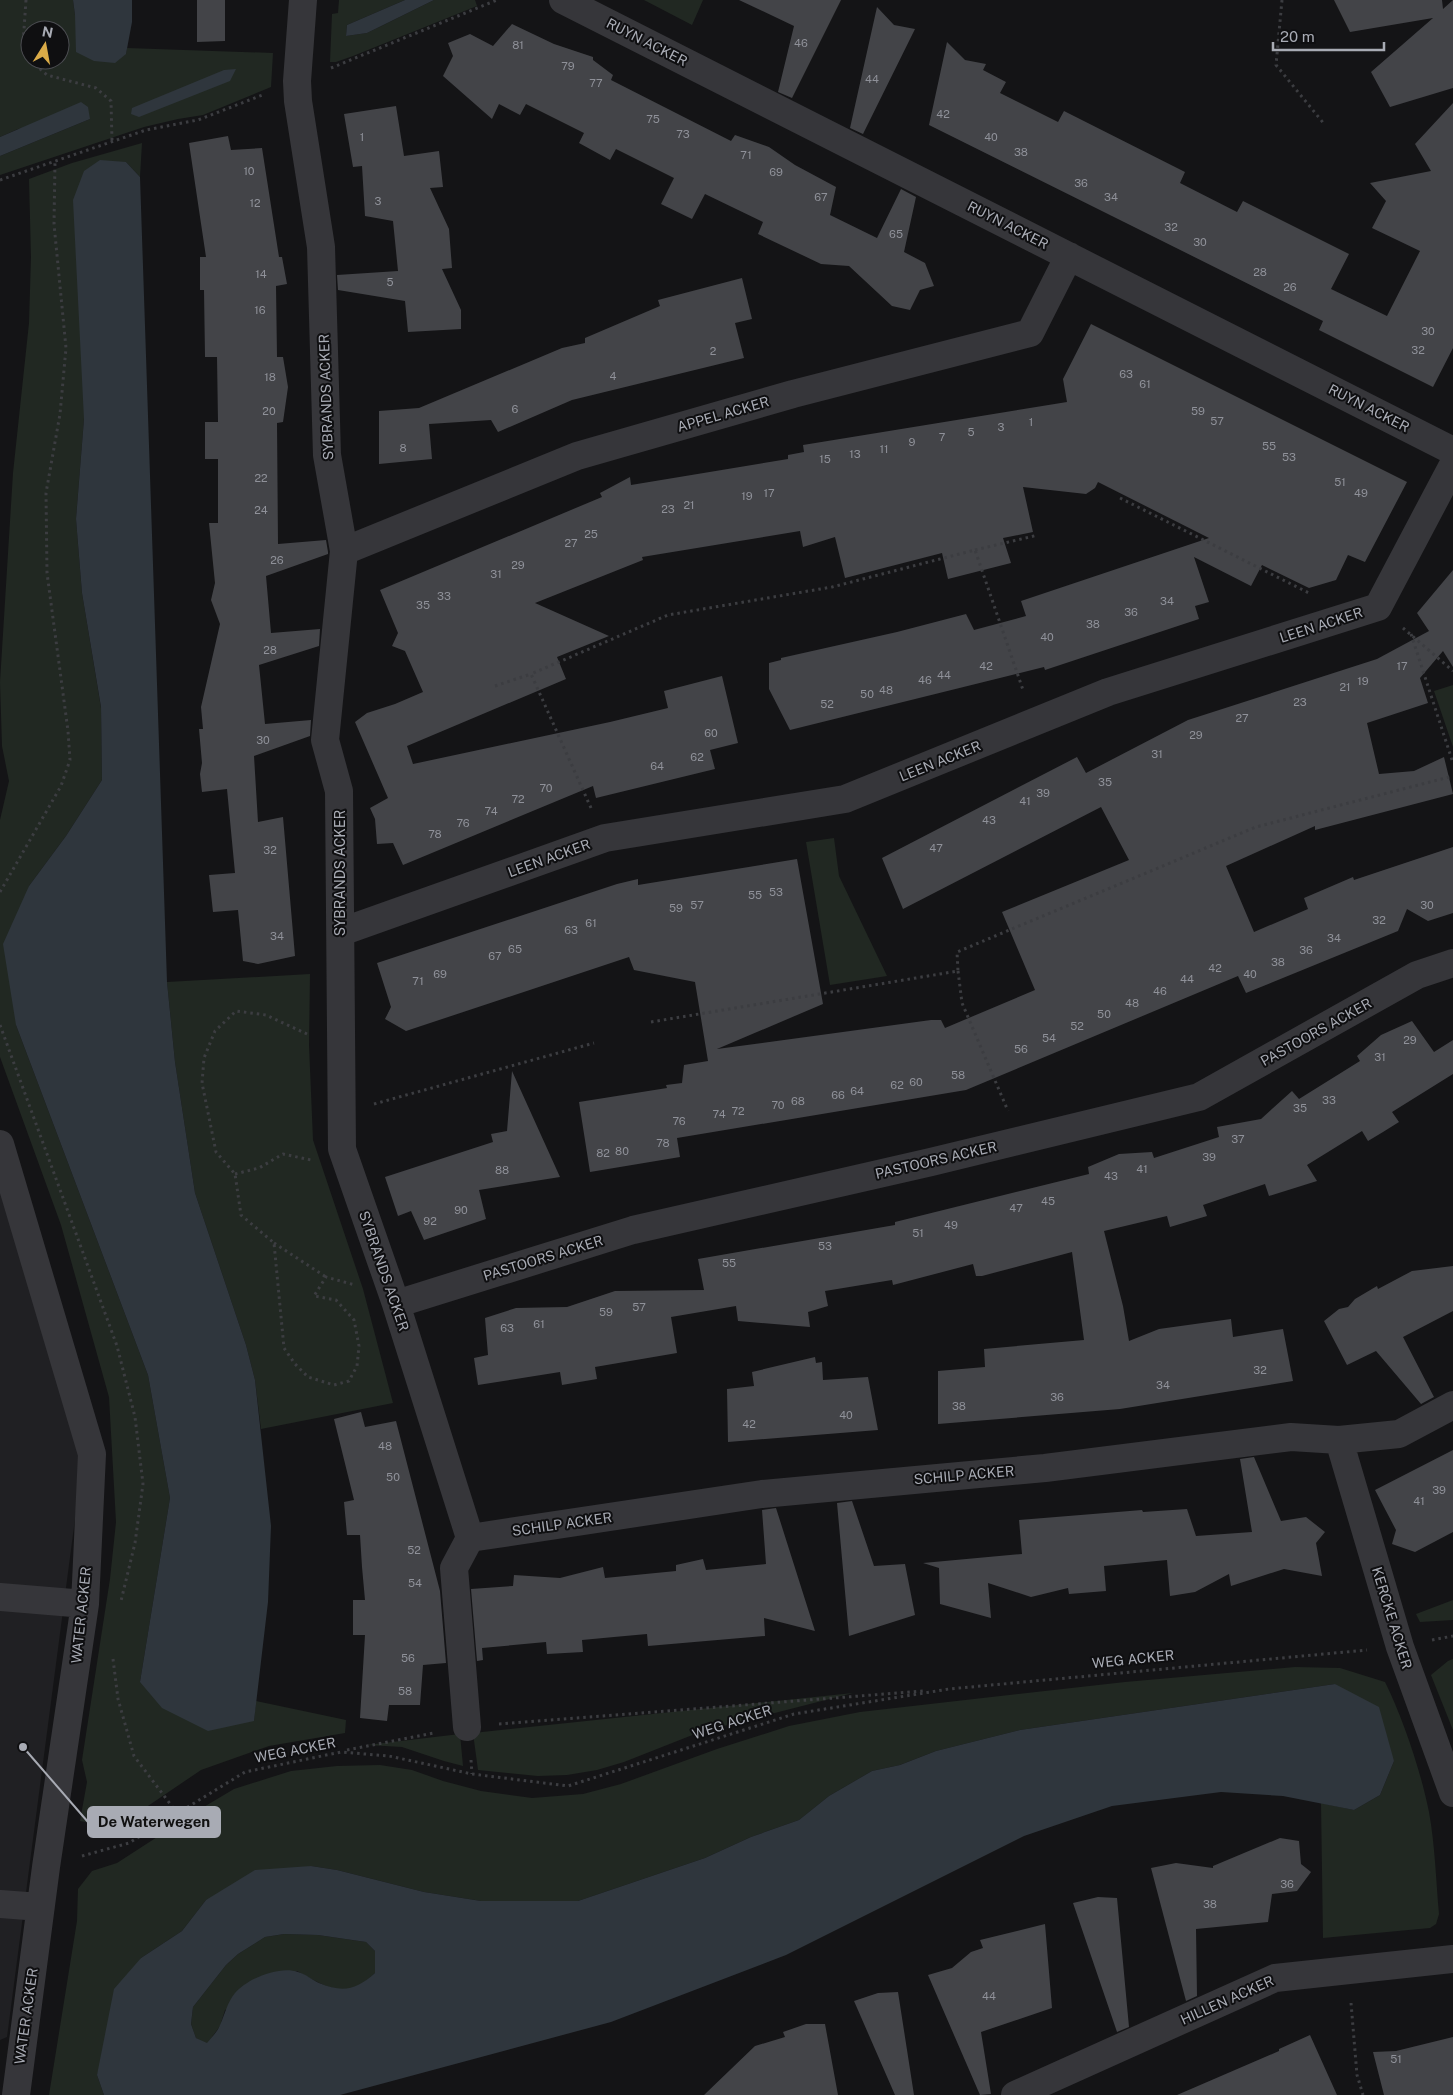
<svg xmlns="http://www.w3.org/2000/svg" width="1453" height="2095" font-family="'Public Sans',sans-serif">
<rect width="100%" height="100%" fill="#141416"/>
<path fill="#202023" d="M0 1151 83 1458 7 2037 0 2040Z"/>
<path fill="#212822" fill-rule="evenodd" d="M0 0H73L75 15 126 54 127 48 273 53 271 87 203 115 178 119 144 127 0 175V156L90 119 18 129 0 137ZM30 30H60V60H30Z
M339 0H405L347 25 346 36 367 33 434 0H475L477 6 353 56 336 62H330L332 14 338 13Z
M644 0H703L692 25Z
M142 143 140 177 126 162 84 419 76 519 82 593 101 708 102 780 66 836 29 886 16 1025 148 1375 170 1498 140 1682 254 1721 256 1701 346 1720 345 1733 269 1746 201 1770 114 1829 98 1833 96 1824 80 1821 87 1782 82 1760 110 1579 116 1522 109 1397 61 1225 0 1057V820L9 781 2 746 0 682 13 473 29 323 31 257 29 179 72 163Z
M1453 685V747L1434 691Z
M834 838 839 876 887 976 830 985 806 842Z
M310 974 309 1045 313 1140 363 1289 393 1403 261 1429 255 1380 246 1345 195 1193 175 1062 167 982Z
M1453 1600V1620L1420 1622 1416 1614Z
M1453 1659V1730L1431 1675 1448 1661Z
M1295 1667 1340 1668 1385 1682C1403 1718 1421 1772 1429 1812 1435 1845 1436 1881 1439 1914L1436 1924 1430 1928 1323 1938 1321 1803 1354 1810 1380 1795 1394 1761 1335 1684 1020 1730 936 1751 900 1765 872 1771 829 1796 799 1820 751 1837 705 1858 578 1901H481L424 1892 337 1870 311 1866 206 1900 182 1931 141 1958 97 2075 104 2095H49L77 1921 78 1889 92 1871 117 1863 202 1808 234 1789 291 1771 337 1766 380 1765 412 1770 443 1781 481 1791 532 1798 583 1794 621 1784 717 1749 789 1726 860 1712 1125 1682Z
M853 1693 700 1732 624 1762 597 1770 567 1775 538 1776 478 1770 473 1733Z
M460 1734 463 1766 444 1761 402 1747 367 1745Z
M284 1934 318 1935 366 1942 375 1951V1973C369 1979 361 1986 352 1989 336 1994 311 1979 297 1971L225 2010 220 2026 207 2044 196 2038 191 2024 193 2007 226 1965 238 1954 265 1937Z"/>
<path fill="#2f363d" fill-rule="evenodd" d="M73 0H132V22L126 54 115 63 94 61 76 52 75 15Z
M405 0H434L367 33 346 36 347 25Z
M236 69 230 81 139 117 131 114 132 108 224 70Z
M81 102 88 107 90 119 0 156V137Z
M100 160 126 162 140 177 167 982 175 1062 195 1193 246 1345 255 1380 271 1526 268 1602 254 1721 208 1731 162 1708 140 1682 170 1498 148 1375 16 1025 3 944 29 886 66 836 102 780 101 707 82 593 76 519 84 419 73 200 84 171Z
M1335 1684 1379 1707 1394 1761 1380 1795 1354 1810 1283 1796 1221 1792 1112 1806 1024 1836 786 1955 611 2022 340 2095H104L97 2075 114 1989 141 1958 182 1931 206 1900 255 1870 311 1866 337 1870 424 1892 481 1901H578L705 1858 751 1837 799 1820 829 1796 872 1771 900 1765 936 1751 1020 1730ZM284 1934 318 1935 366 1942 375 1951V1973C356 1990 343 1993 319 1983 312 1980 306 1974 298 1972 280 1965 247 1979 235 1993 227 2003 225 2014 220 2025 218 2031 211 2038 207 2043L196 2038 191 2024 193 2007 226 1965 238 1954 265 1937Z"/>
<path fill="#434448" d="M197 0H225V41L197 42Z
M739 0H841L792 98 778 92 794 26Z
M1334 0H1442L1443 9 1453 0V88L1390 107 1371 72 1433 18 1350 32Z
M877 7 894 25 915 29 863 134 850 128Z
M512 24 554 44 593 57V60L613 75 611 80 731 141 735 135 769 147 795 165 836 187 830 215 877 238 901 189 916 197 904 252 925 263 934 286 920 290 910 310 892 306 849 266 821 264 758 234 763 222 705 194 692 219 661 204 674 178 616 149 610 160 579 143 584 133 526 104 520 115 499 104 492 119 443 76 453 56 448 43 470 34 493 46Z
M947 42 965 60 986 64 983 70 1006 82 1000 93 1058 122 1064 111 1185 172 1180 183 1237 212 1243 201 1349 254 1331 289 1387 316 1420 251 1372 228 1386 201 1370 183 1431 171 1415 144 1453 103V348L1433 387 1319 330 1323 321 929 125Z
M396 106 404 156 439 151 443 187 430 188 449 229 452 268 442 269 461 310V329L408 332 405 301 338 290 337 275 398 271 393 221 365 216 362 166 353 167 344 114Z
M228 136 231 150 262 148 279 257H282L287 284 276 286 277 357H283L288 387 283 422 277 423 278 544 326 540 328 552V554L266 576 271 633 320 629 319 646 259 665 265 724 311 720 310 736 254 756 258 822 283 817 295 956 258 964 243 961 238 910 213 912 209 875 235 873 227 789 202 792 200 774 202 763 199 729H203L201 707 220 624 211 600 215 583 209 523H218V459H205V422H218L217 357H205L204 290H200V257H206L189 143Z
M742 278 752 319 735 323 744 358 572 400 498 432 491 420 429 424 432 459 379 464V411L419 408 562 348 585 343V338L660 306 658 300Z
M1091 324 1407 482 1365 562 1348 555 1336 580 1309 588 1262 565 1251 586 1194 557 1209 602 1195 606 1199 619 1045 670 1044 667 790 730 769 689V663L781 660V658L897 632 966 614 974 630 1026 616 1021 601 1209 538 1098 482 1095 488 1086 494 1023 487 1033 532 1003 538 1011 563 948 579 942 553 845 578 835 537 803 547 800 531 642 557 643 560 535 603 609 636 557 657 566 679 407 746 413 764 610 722 668 708 664 691 722 676 738 743 710 750 715 769 596 798 593 786 403 865 393 843 377 844 375 819 370 808 388 798 355 722 367 713 395 704 423 692 405 651 392 646 398 633 380 590 602 497 600 493 630 477 631 485 788 459V455L804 452 803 445 1067 402 1063 379Z
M1453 570V667L1443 651 1420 678 1428 703 1367 723 1379 774 1414 771 1444 757 1453 794 1315 830V826L1226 866 1254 932 1308 909 1304 898 1353 877 1354 880 1453 847V913L1428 921 1407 909 1398 931 1246 993 1238 976 966 1090 677 1138 680 1157 590 1172 579 1102 667 1088 666 1085 682 1083 684 1065 708 1061 695 982 634 970 629 957 406 1031 385 1019 391 1007 377 963 617 884 638 879V885L797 859 823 1004 717 1049 931 1020H941L945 1028 1035 990 1002 912 1129 860 1101 807 903 909 882 858 1077 757 1086 773 1188 720 1377 659 1429 631 1417 613Z
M1412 1021 1434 1052 1453 1040V1074L1392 1112 1399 1122 1383 1132 1368 1141 1362 1131 1307 1165 1317 1181 1269 1196 1265 1184 1203 1205 1207 1216 1170 1227 1167 1216 1104 1231 1123 1306 1129 1341 1159 1329 1231 1319 1233 1337 1283 1329 1293 1381 1120 1409 938 1424V1371L985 1367 984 1349 1084 1340 1072 1252 982 1276H976L973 1264 893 1285 892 1280 825 1291 828 1306 808 1312 810 1327 738 1321 736 1306 671 1317 677 1353 595 1367 597 1379 562 1385 560 1372 478 1385 474 1358 488 1355 485 1318 516 1308 567 1307 615 1291 704 1290 698 1259 895 1225V1222L1089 1174 1088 1167 1119 1154 1152 1152 1154 1158 1219 1137 1217 1127 1261 1119 1292 1091 1299 1099 1360 1061 1357 1056 1381 1035Z
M512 1071 560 1177 479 1190 486 1219 424 1240 411 1211 398 1216 385 1177 493 1142 491 1134 507 1131Z
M1453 1266V1311L1403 1337 1434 1397 1421 1404 1376 1351 1347 1365 1324 1321 1339 1309 1348 1307 1355 1299 1377 1286 1378 1289 1412 1271Z
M815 1357 816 1363 822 1362 823 1380 868 1377 878 1430 728 1442 727 1389 754 1386 752 1372Z
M361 1412 365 1427 396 1421 440 1591 446 1663 423 1665 420 1705H389L387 1721 360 1718 365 1635H353V1600H365L362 1567 360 1535H347L344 1502 354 1500 334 1419Z
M1453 1450V1532L1415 1552 1392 1544 1396 1530 1375 1490Z
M1254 1457 1281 1521 1306 1517 1325 1532 1316 1543 1322 1576 1284 1569 1231 1586 1229 1574 1195 1592 1170 1596 1167 1560 1104 1566 1106 1591 1069 1594 1068 1588 1031 1597 988 1583 991 1618 940 1604 939 1568 923 1563 1022 1554 1019 1520 1142 1510 1143 1512 1187 1509 1196 1536 1252 1532 1240 1459Z
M852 1501 874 1566 905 1564 915 1615 849 1636 837 1503Z
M776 1508 815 1631 764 1618 765 1636 648 1646 647 1634 614 1637 582 1640 583 1652 547 1654 546 1642 482 1648 483 1660 477 1661 471 1589 513 1586 514 1575 560 1578 603 1567 605 1578 676 1571V1565L703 1559 706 1570 766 1564 762 1510Z
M1280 1838 1299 1841 1301 1864 1311 1872 1297 1891 1272 1894 1268 1922 1196 1929 1197 1996 1186 2001 1151 1868 1176 1863 1213 1868V1866Z
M1098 1897 1117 1898 1129 2027 1117 2032 1073 1903Z
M1045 1924 1052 2008 981 2032 991 2094 980 2095 928 1975 952 1968 971 1952 983 1948 980 1940Z
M898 1992 914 2095H895L854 2001 878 1993Z
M806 2024H825L838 2095H704L755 2046 785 2037 783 2032Z
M1310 2035 1337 2095H1177L1279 2051V2049Z
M1453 2037V2095H1384L1373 2052 1396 2051Z"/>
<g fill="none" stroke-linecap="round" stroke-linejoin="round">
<path stroke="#3c3d41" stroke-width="3" stroke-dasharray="2.5 4" stroke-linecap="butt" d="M26 0 23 44 30 60
M1282 0 1276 65 1325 125
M30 60 47 75 96 88 111 101 112 141
M331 68 497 0
M0 180 146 130 198 120 265 94
M1120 498 1309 593
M975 550 1038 535
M1403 628 1453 671
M1411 634 1453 763
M495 686 531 674
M591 808 531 674 668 615 832 587 975 550 1023 690
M0 892 61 786 70 760 68 731 47 573 46 493 60 414 66 348 54 224 55 161
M958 971 962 1003 1008 1111
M651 1022 958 971 957 952 1256 827 1453 776
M0 1025 117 1346 135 1417 143 1484 135 1543 121 1601
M307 1034 266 1015 236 1011 215 1031 204 1058 202 1083 216 1152 235 1174 241 1215 274 1243 284 1348 295 1364 308 1377 334 1385 349 1381 357 1366 359 1346 354 1320 336 1300 314 1296 326 1277 355 1285
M374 1104 594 1043
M235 1174 259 1168 283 1154 311 1160
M274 1243 326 1277
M1432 1640 1453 1636
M113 1659 118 1699 134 1756 177 1813
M499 1724 924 1691
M347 1750 434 1733
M471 1760 472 1774
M82 1856 129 1843 245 1772 341 1752 389 1756 472 1774 568 1786 794 1714 949 1689 1367 1650
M1351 2003 1357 2075 1363 2095"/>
<path stroke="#36363a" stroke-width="28" d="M303 0 297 81 298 101 321 247 327 455 344 551 325 740 339 791 342 1149 396 1304 470 1538 454 1568 467 1727
M563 0 1453 451
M344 551 577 456 793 394 1030 333 1069 256
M341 932 605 838 845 799 1108 692 1378 607 1453 465
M0 1144 92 1454 85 1604 46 1867 16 2095
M396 1304 633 1230 931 1162 1199 1097 1417 975 1453 963
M1339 1440 1400 1647 1453 1793
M470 1538 762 1494 1045 1468 1291 1437 1339 1440 1399 1434 1453 1405
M0 1597 85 1604
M0 1904 40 1907
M1015 2095 1275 1978 1453 1959"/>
</g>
<g text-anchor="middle" stroke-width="4" stroke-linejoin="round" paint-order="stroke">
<g font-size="11" fill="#8f9199">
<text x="801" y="47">46</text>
<text x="518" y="49">81</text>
<text x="568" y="70">79</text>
<text x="872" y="83">44</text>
<text x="596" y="87">77</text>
<text x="943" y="118">42</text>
<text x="653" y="123">75</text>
<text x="683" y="138">73</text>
<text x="362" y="141">1</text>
<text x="991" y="141">40</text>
<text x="1021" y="156">38</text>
<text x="746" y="159">71</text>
<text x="249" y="175">10</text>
<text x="776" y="176">69</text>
<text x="1081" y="187">36</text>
<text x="821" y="201">67</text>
<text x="1111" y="201">34</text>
<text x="378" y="205">3</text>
<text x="255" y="207">12</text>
<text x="1171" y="231">32</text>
<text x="896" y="238">65</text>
<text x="1200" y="246">30</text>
<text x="1260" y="276">28</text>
<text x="261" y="278">14</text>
<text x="390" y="286">5</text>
<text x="1290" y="291">26</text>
<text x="260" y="314">16</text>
<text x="1428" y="335">30</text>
<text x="1418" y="354">32</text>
<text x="713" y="355">2</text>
<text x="1126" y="378">63</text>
<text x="613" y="380">4</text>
<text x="270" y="381">18</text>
<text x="1145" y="388">61</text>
<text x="515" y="413">6</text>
<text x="269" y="415">20</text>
<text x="1198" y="415">59</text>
<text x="1217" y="425">57</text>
<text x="1031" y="426">1</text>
<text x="1001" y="431">3</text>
<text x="971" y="436">5</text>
<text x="942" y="441">7</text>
<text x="912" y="446">9</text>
<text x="1269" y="450">55</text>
<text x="403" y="452">8</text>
<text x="884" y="453">11</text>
<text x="855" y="458">13</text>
<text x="1289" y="461">53</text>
<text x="825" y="463">15</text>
<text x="261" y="482">22</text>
<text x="1340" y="486">51</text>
<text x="769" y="497">17</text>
<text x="1361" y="497">49</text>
<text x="747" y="500">19</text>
<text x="689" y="509">21</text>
<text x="668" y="513">23</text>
<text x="261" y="514">24</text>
<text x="591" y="538">25</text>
<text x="571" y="547">27</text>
<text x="277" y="564">26</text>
<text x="518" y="569">29</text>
<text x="496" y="578">31</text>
<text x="444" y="600">33</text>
<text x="1167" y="605">34</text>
<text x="423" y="609">35</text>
<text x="1131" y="616">36</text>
<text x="1093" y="628">38</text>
<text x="1047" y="641">40</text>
<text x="270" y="654">28</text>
<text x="986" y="670">42</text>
<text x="1402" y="670">17</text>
<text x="944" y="679">44</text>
<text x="925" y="684">46</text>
<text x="1363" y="685">19</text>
<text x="1345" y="691">21</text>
<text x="886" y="694">48</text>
<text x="867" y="698">50</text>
<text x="1300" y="706">23</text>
<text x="827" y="708">52</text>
<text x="1242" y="722">27</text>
<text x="711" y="737">60</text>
<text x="1196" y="739">29</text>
<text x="263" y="744">30</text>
<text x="1157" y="758">31</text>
<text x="697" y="761">62</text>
<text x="657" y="770">64</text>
<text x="1105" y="786">35</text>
<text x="546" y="792">70</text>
<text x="1043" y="797">39</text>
<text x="518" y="803">72</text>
<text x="1025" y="805">41</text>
<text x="491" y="815">74</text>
<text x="989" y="824">43</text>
<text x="463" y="827">76</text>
<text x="435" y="838">78</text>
<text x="936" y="852">47</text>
<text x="270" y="854">32</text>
<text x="776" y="896">53</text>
<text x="755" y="899">55</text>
<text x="697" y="909">57</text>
<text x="1427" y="909">30</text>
<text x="676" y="912">59</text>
<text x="1379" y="924">32</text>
<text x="591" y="927">61</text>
<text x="571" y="934">63</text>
<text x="277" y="940">34</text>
<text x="1334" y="942">34</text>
<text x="515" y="953">65</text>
<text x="1306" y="954">36</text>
<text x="495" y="960">67</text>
<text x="1278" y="966">38</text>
<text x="1215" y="972">42</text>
<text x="440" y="978">69</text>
<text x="1250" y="978">40</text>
<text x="1187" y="983">44</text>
<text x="418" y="985">71</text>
<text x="1160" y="995">46</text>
<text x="1132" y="1007">48</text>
<text x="1104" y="1018">50</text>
<text x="1077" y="1030">52</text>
<text x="1049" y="1042">54</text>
<text x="1410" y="1044">29</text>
<text x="1021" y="1053">56</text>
<text x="1380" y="1061">31</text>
<text x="958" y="1079">58</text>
<text x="916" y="1086">60</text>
<text x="897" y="1089">62</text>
<text x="857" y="1095">64</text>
<text x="838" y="1099">66</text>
<text x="1329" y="1104">33</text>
<text x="798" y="1105">68</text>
<text x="778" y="1109">70</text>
<text x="1300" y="1112">35</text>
<text x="738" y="1115">72</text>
<text x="719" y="1118">74</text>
<text x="679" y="1125">76</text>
<text x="1238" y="1143">37</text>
<text x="663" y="1147">78</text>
<text x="622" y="1155">80</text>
<text x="603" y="1157">82</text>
<text x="1209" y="1161">39</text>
<text x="1142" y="1173">41</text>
<text x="502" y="1174">88</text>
<text x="1111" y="1180">43</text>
<text x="1048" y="1205">45</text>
<text x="1016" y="1212">47</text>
<text x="461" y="1214">90</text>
<text x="430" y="1225">92</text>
<text x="951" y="1229">49</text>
<text x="918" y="1237">51</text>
<text x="825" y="1250">53</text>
<text x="729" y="1267">55</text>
<text x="639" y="1311">57</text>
<text x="606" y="1316">59</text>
<text x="539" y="1328">61</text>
<text x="507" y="1332">63</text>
<text x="1260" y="1374">32</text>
<text x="1163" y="1389">34</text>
<text x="1057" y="1401">36</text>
<text x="959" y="1410">38</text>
<text x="846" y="1419">40</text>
<text x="749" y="1428">42</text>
<text x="385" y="1450">48</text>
<text x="393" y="1481">50</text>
<text x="1439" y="1494">39</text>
<text x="1419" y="1505">41</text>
<text x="414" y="1554">52</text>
<text x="415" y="1587">54</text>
<text x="408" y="1662">56</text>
<text x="405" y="1695">58</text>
<text x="1287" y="1888">36</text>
<text x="1210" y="1908">38</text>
<text x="989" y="2000">44</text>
<text x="1396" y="2063">51</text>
</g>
<g font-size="14" fill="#a8abb4" stroke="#0f0f11">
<text transform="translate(647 42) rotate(27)" y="5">RUYN ACKER</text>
<text transform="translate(1008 225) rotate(27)" y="5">RUYN ACKER</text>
<text transform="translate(326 397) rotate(-92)" y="5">SYBRANDS ACKER</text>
<text transform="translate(1369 408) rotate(27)" y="5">RUYN ACKER</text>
<text transform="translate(723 414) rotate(-16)" y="5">APPEL ACKER</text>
<text transform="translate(1321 625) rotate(-18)" y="5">LEEN ACKER</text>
<text transform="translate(940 761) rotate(-22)" y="5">LEEN ACKER</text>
<text transform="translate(549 858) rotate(-20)" y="5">LEEN ACKER</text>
<text transform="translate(340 873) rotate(-90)" y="5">SYBRANDS ACKER</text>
<text transform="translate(1316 1032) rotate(-29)" y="5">PASTOORS ACKER</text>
<text transform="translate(936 1160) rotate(-13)" y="5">PASTOORS ACKER</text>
<text transform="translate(543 1258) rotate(-17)" y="5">PASTOORS ACKER</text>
<text transform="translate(384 1271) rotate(71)" y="5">SYBRANDS ACKER</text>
<text transform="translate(964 1475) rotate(-5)" y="5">SCHILP ACKER</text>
<text transform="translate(562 1524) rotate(-8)" y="5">SCHILP ACKER</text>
<text transform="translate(81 1615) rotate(-84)" y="5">WATER ACKER</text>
<text transform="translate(1392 1618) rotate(73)" y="5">KERCKE ACKER</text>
<text transform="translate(1133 1659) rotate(-6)" y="5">WEG ACKER</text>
<text transform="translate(732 1722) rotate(-18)" y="5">WEG ACKER</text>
<text transform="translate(295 1750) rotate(-11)" y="5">WEG ACKER</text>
<text transform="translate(1227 2000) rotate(-24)" y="5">HILLEN ACKER</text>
<text transform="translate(26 2016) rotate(-82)" y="5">WATER ACKER</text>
</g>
</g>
<path fill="none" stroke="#a8abb4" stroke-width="2" d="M23 1747L88 1822"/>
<circle fill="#a8abb4" stroke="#0f0f11" stroke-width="2" cx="23" cy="1747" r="5"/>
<rect fill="#a8abb4" stroke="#a8abb4" stroke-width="2" x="88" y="1807" width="132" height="30" rx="5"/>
<g font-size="15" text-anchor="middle" font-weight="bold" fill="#111">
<text x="154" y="1827">De Waterwegen</text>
</g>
<g transform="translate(45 45) rotate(11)"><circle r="24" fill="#0f0f11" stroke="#4c4d52"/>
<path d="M0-4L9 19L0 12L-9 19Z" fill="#daab48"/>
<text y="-8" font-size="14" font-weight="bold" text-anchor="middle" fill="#a8abb4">N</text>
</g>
<path d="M1273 42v8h111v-8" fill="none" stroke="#a8abb4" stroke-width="2.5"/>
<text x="1280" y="42" font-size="15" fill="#a8abb4" stroke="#0f0f11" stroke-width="4" paint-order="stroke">20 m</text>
</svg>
